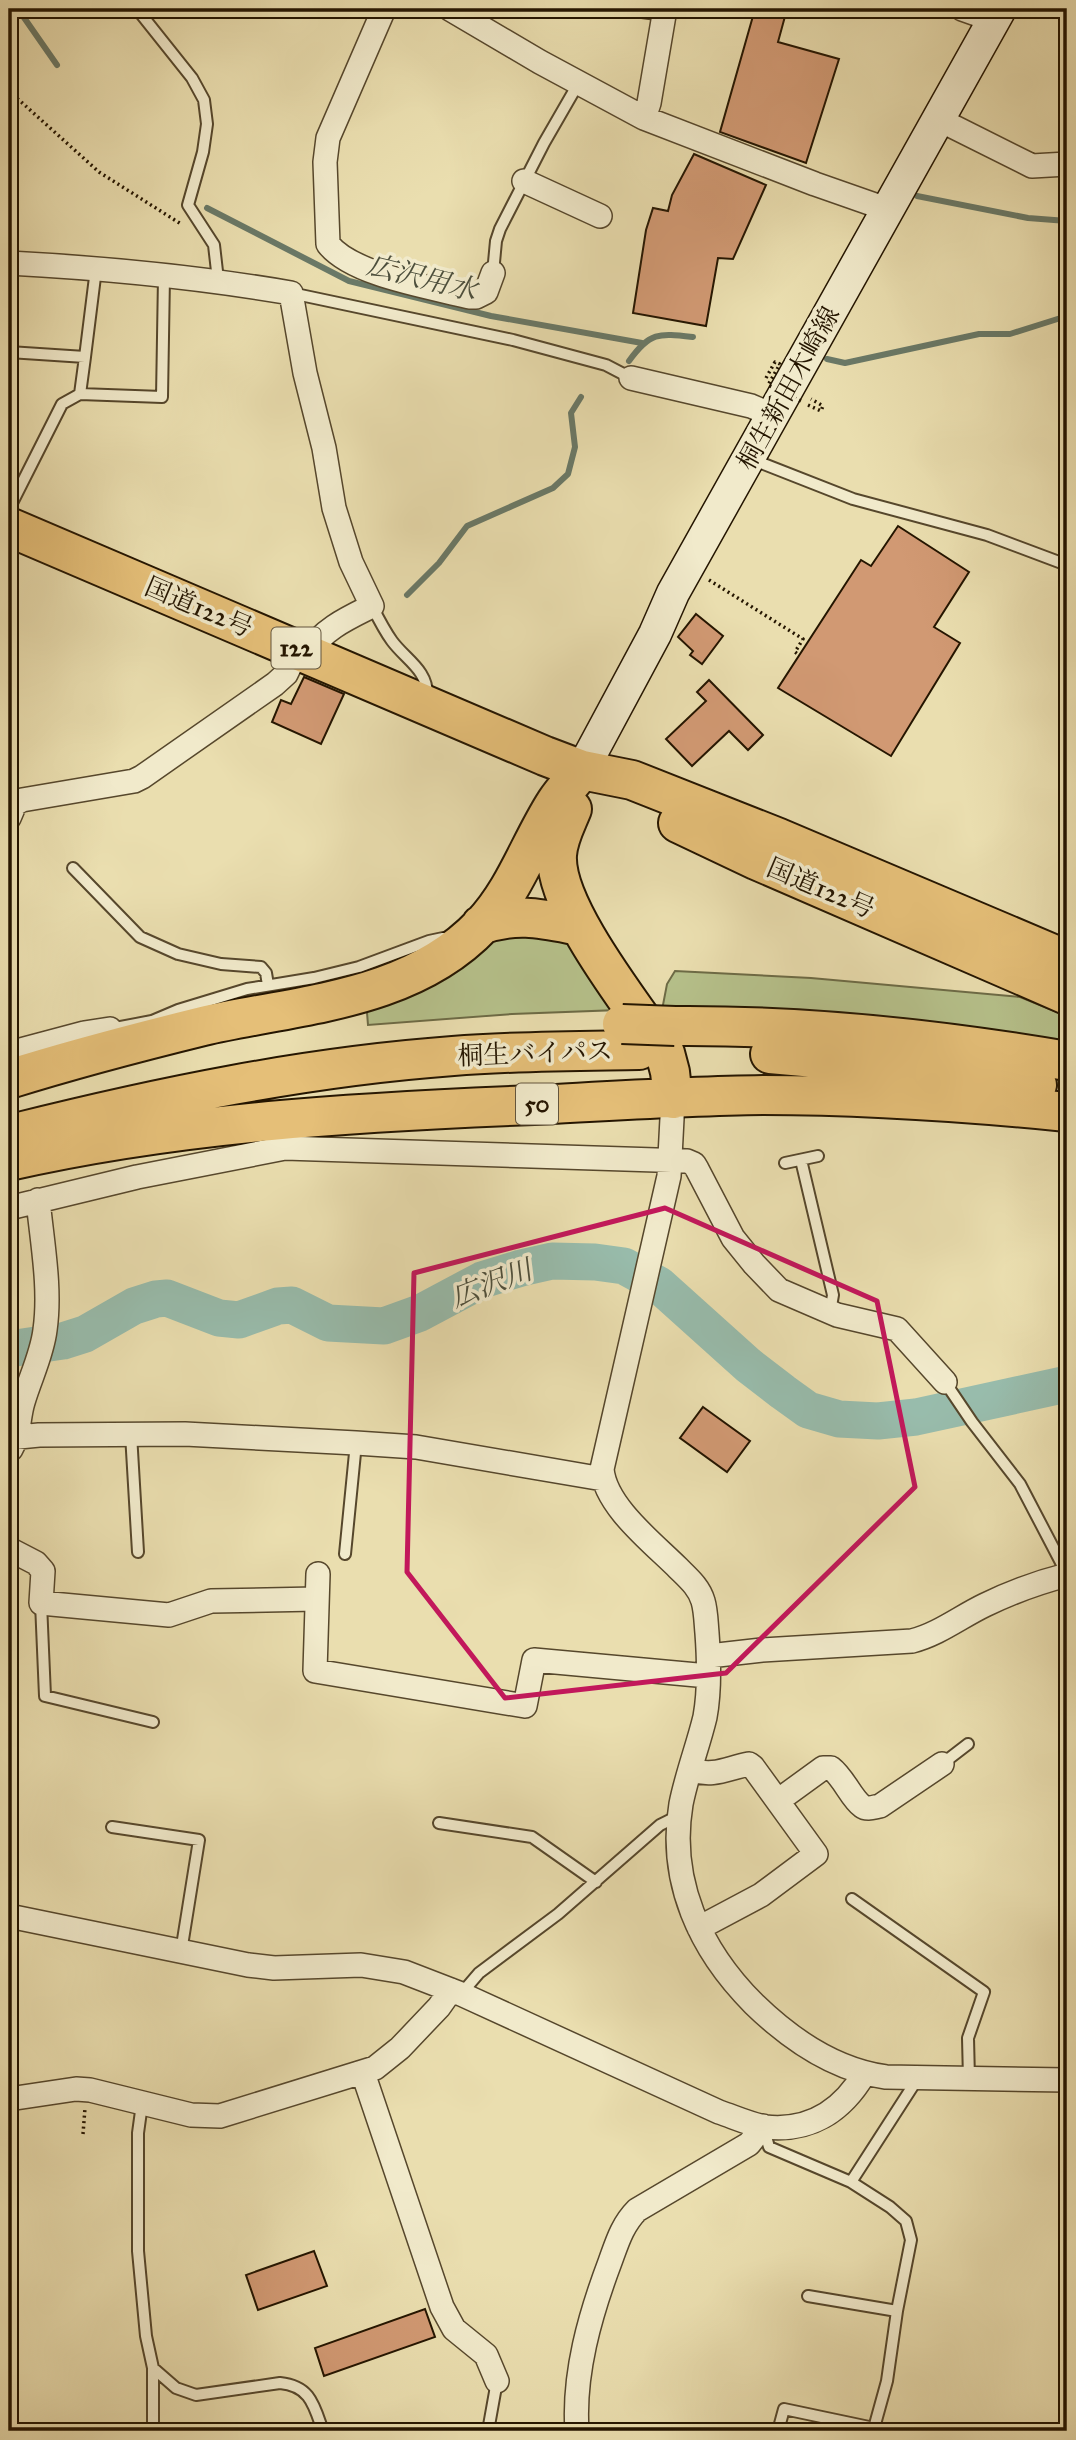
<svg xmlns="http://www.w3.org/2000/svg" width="1076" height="2440" font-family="'IM FELL Great Primer','Noto Serif JP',serif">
<rect width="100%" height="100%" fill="#eadeaf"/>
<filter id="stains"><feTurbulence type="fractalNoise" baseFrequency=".00286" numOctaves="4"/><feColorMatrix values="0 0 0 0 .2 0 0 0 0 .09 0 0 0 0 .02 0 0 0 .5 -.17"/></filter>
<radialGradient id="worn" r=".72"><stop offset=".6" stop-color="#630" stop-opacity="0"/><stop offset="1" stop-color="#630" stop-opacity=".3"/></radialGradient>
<path fill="#b6c18b" stroke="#6d6b46" stroke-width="2" d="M487 935 566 937 618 1010 512 1014 368 1025 366 1000Z
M675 971 811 978 1020 997 1067 1016V1051L662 1010 667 984Z"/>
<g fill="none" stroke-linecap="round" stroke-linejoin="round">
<path stroke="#6a7967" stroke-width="6" d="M18 9 57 65
M917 196 1028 218 1067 221
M207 208 349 281 491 316 642 343
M827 359 845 363 979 334H1010L1067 316
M629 361C650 332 658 333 693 337
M407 595 439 563 467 526 553 488 568 474 575 447 571 413 581 397"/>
<path stroke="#98bcac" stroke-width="37" d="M9 1349 63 1341 85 1334 134 1306 156 1299 167 1298 219 1318 239 1320 278 1306 292 1305 328 1323 384 1326 420 1313 482 1280 521 1268 552 1261 595 1262 624 1266 659 1285 748 1365 783 1392 808 1410 839 1419 878 1421 916 1417 1067 1384"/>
</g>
<path fill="#d19973" stroke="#241500" stroke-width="2" d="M755 9H787L778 42 839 59 806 163 720 132Z
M694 154 766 185 733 259 718 258 706 326 633 313 646 230 653 208 668 211 672 195Z
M898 526 969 572 934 627 960 643 891 756 778 688 861 560 871 566Z
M696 614 723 636 702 664 690 655 693 651 678 637Z
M304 677 344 694 321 744 272 722 281 700 291 704Z
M709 680 763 735 748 750 729 731 692 766 666 739 706 701 697 692Z
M703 1407 750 1441 727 1472 680 1438Z
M314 2251 327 2286 258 2310 246 2275Z
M425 2309 435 2337 324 2376 315 2348Z"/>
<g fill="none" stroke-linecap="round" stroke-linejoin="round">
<defs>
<path id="lane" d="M137 9 192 78 204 100 207 124 203 152 188 205 214 245 218 280
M620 9 664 15
M493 273 496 241 500 229 544 143 578 84
M291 293 513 340 606 365 631 378
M9 352 85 357 96 269
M80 394 162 397 164 277
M751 459 853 499 987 535 1067 565
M9 509 62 404 80 394 85 357
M372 606C378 618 384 630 392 641 406 660 428 670 427 696
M73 868 140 937 178 954 221 964 261 967 266 973 268 985
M110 1029 152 1021 178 1010 247 989 314 978 359 967 429 941 443 938 448 940
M801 1160 833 1295 830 1312
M785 1163 818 1156
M945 1382 972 1422 1020 1484 1067 1574
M131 1434 138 1552
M345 1554 356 1443
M41 1603 45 1696 153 1722
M942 1764 968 1744
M439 1823 532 1837 596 1882
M112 1827 199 1840 181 1952
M852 1899 984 1992 968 2038 969 2079
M461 1994 479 1973 558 1914 660 1825 680 1815
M142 2104 138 2133V2251L146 2336 153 2368 176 2388 196 2395 280 2383C311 2386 314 2406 323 2431
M763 2126 769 2147 851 2182 890 2207 906 2221 911 2240 897 2311 887 2381 874 2428 784 2409 778 2431
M851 2182 918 2078
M808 2296 897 2311
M153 2431V2368
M488 2431 497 2381"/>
<path id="street" d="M384 9 328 138 325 162 328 244C352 275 431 287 469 297H476L486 292 493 273
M450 9 540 62 644 118 815 184 875 205 887 213
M962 9 993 20
M644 118 649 103 665 9
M938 119 1032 166 1067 164
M524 181 600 216
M9 263C103 268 198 277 291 293L305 373 324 448 334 508 351 562 372 606C348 618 323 629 308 653
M631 378 751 406 772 415
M9 818 15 804 22 800 134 781 142 777 275 684 286 674 298 649
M9 1053 84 1033 110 1029 115 1049
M673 1099 669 1176 602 1469C605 1506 653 1543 678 1568 688 1578 699 1587 703 1601 706 1611 706 1623 707 1633 709 1660 710 1690 705 1717 698 1746 687 1774 681 1804 668 1881 700 1950 754 2004 791 2040 835 2070 886 2077L1067 2080
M9 1208 137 1177 285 1148 687 1161 694 1164 697 1169 733 1238 754 1264 779 1290 837 1315 897 1329 945 1382
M9 1438 39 1435 185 1434 356 1443 416 1447 603 1479
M11 1449C20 1434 18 1418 23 1402 30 1378 42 1355 45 1330 51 1288 42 1242 38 1200
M9 1549 36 1563 43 1571 41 1603 169 1615 211 1601 316 1599
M318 1574 315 1671 525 1706 534 1660 708 1676
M709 1656 762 1650 912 1641C939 1634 960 1617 985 1605 1012 1592 1039 1582 1067 1575
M690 1770C715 1777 725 1769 749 1764L753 1767 816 1854 761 1895 699 1928
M779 1800 823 1768H831C844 1778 851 1798 862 1806 867 1810 874 1807 880 1806L942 1764
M9 1916 248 1965 274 1968 361 1965 404 1972 461 1994 719 2112C734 2117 749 2124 765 2127 810 2132 842 2111 864 2074
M363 2073 442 2307 454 2329 486 2355 497 2381
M9 2099 76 2089 90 2090 191 2115 220 2116 375 2068 400 2048 439 2007 451 1990
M577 2431C573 2374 590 2315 610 2262 617 2243 622 2225 637 2210L749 2144 763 2126"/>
<path id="secondary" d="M582 770 655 634 673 593 1000 9"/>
<path id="highway" d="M9 527 545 756 582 770 632 780 779 838 1067 960
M572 809C566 824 558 838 557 855 554 908 634 1007 665 1053L670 1072 673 1099
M678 823 756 860 1067 995
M481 925C518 912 543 919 580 926
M675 1026C807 1025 938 1039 1067 1061
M770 1054 872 1063 1037 1085
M9 1079C73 1059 138 1042 203 1026 299 1004 410 1001 482 925 516 889 530 842 556 802 563 791 574 780 582 770
M15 1133C159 1097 304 1067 453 1056 515 1051 577 1051 639 1050
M9 1161C181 1122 358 1112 534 1105 610 1101 687 1096 763 1095 865 1095 966 1102 1067 1112"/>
</defs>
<use href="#lane" stroke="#56472c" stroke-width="14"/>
<use href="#street" stroke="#56472c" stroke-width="26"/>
<use href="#secondary" stroke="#241500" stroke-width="35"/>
<use href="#highway" stroke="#241500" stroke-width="42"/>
<path stroke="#241500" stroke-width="3.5" stroke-dasharray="2 3.5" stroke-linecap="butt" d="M9 91 99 172 181 224
M808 405 821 411 823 406 811 399
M709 580 803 639 795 652 799 655
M83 2134 85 2108"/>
<use href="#lane" stroke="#f1eacb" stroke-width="10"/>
<use href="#street" stroke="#f1eacb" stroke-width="23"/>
<use href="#secondary" stroke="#f1eacb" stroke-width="32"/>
<use href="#highway" stroke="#e5bf78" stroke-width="38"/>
<defs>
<path id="highway-bridge" d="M622 1024 675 1026"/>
</defs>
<use href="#highway-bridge" stroke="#241500" stroke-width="42" stroke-linecap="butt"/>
<path stroke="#241500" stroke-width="3.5" stroke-dasharray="2 3.5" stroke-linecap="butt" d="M766 378 775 362 780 364 768 385 803 402"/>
<use href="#highway-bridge" stroke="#e5bf78" stroke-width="38"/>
</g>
<path fill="none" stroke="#c2185b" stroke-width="5" stroke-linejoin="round" d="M665 1208 877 1301 915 1487 726 1673 505 1698 407 1572 414 1273Z"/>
<g text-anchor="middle" stroke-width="7" stroke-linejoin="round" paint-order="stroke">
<g fill="#f1eacb" stroke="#62553d" stroke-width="2">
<rect x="271.5" y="627.5" width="49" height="41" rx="5"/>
<rect x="516" y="1083.5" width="42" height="41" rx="5"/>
</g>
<g font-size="24" font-weight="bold" fill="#241500">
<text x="296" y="656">122</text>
<text x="537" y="1112">50</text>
</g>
<g font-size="26" fill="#241500" stroke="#f1eacb">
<text transform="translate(788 388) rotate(-61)" y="9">桐生新田木崎線</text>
<text transform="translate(199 607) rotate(23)" y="9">国道122号</text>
<text transform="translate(821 888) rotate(23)" y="9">国道122号</text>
<text transform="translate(535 1053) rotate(-2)" y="9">桐生バイパス</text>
</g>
<g font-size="28" font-style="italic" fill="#4d4f3c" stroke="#f1eacb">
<text transform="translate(422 277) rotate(14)" y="10">広沢用水</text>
<text transform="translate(491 1283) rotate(-21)" y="10">広沢川</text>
</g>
</g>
<rect width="1076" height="2440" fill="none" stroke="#eadeaf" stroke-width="35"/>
<rect x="10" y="10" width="1055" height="2419" fill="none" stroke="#241500" stroke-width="3.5"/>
<rect x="18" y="18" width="1041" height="2405" fill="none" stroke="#241500" stroke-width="2"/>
<rect width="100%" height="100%" filter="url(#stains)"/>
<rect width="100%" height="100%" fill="url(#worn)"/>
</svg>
